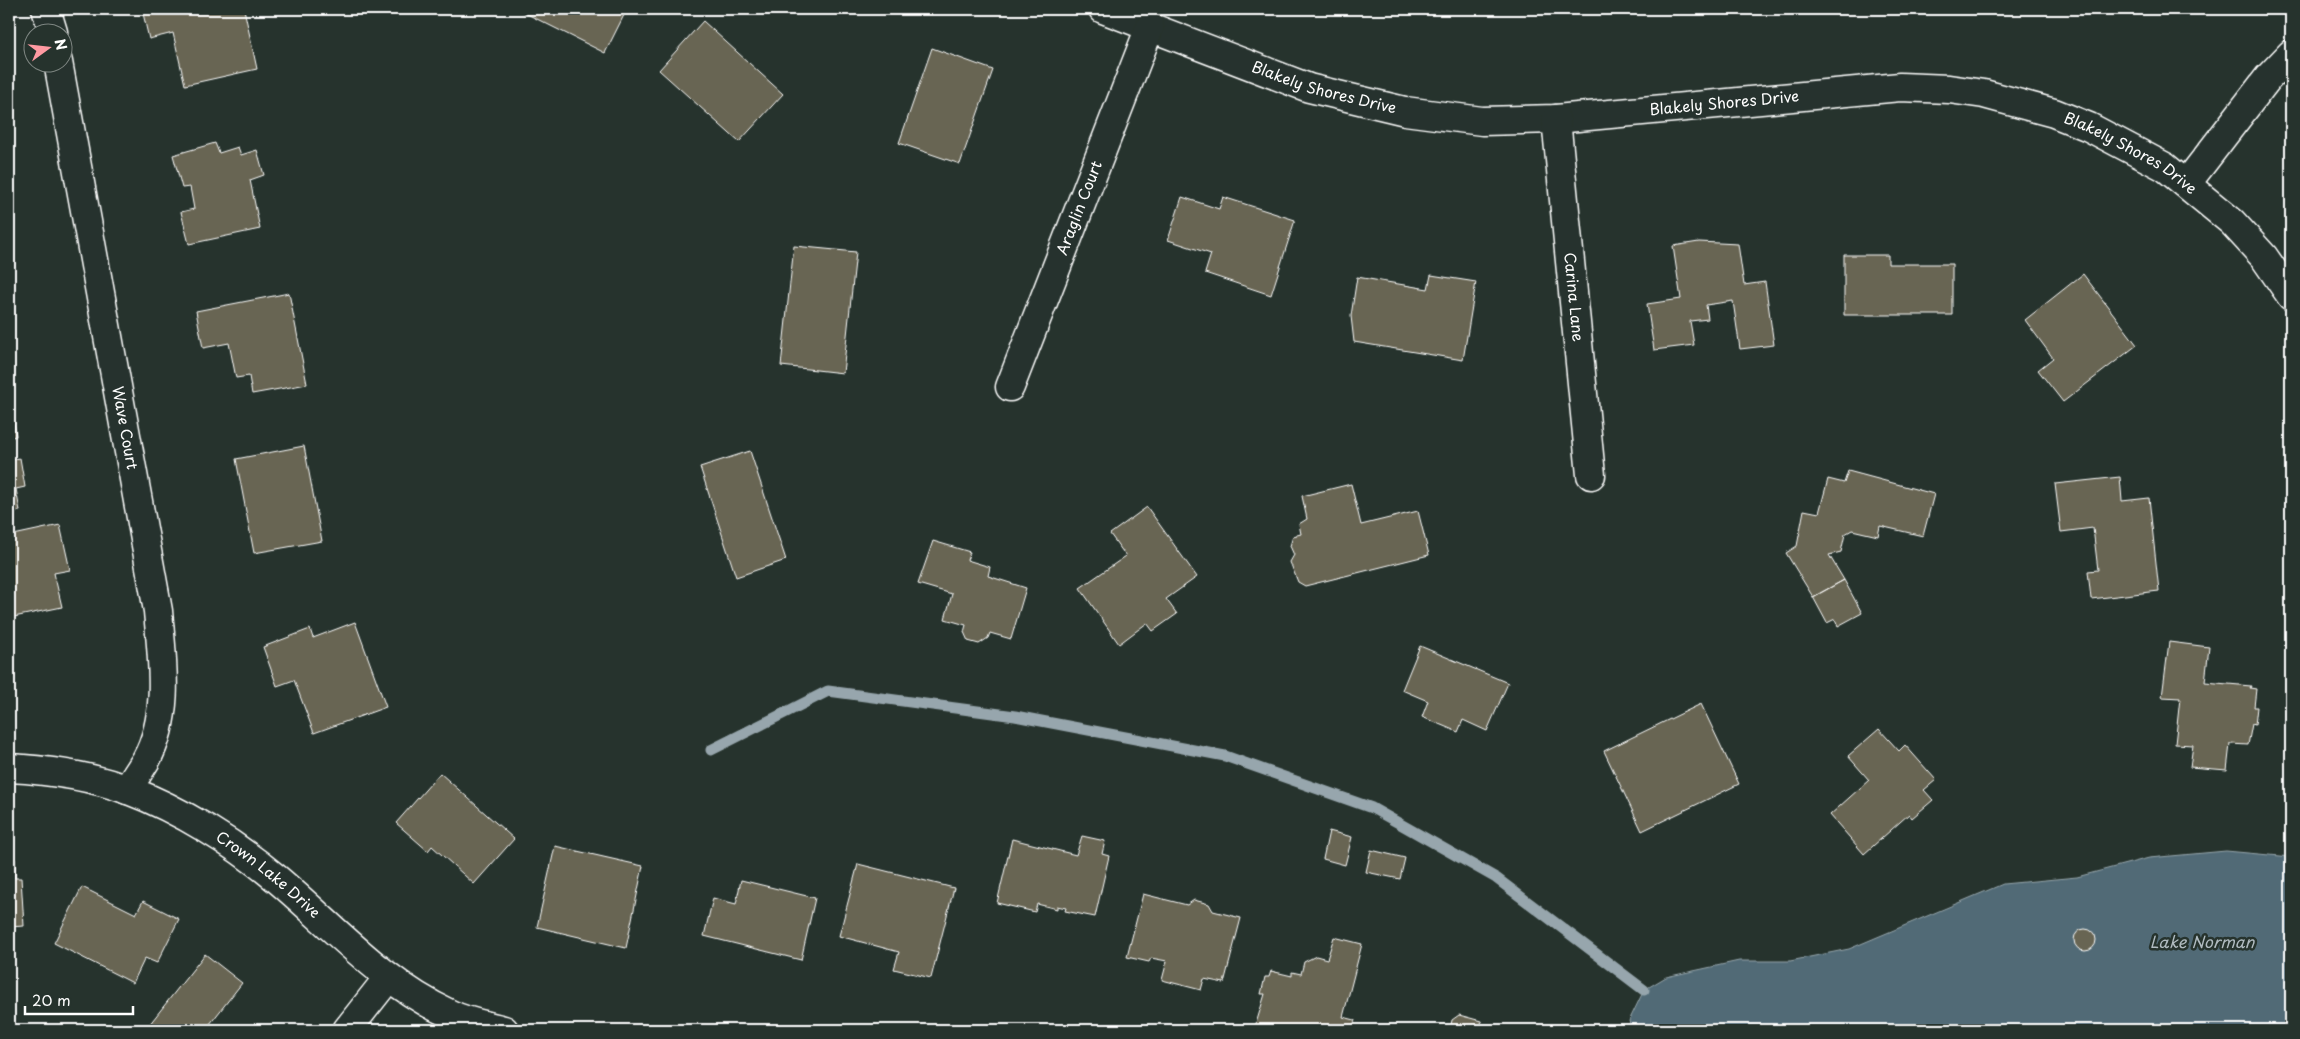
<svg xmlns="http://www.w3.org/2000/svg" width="2300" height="1039" font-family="'Playpen Sans',sans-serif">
<rect width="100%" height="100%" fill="#26332d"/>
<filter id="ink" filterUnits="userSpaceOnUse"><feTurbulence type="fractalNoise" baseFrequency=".02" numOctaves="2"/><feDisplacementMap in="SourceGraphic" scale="10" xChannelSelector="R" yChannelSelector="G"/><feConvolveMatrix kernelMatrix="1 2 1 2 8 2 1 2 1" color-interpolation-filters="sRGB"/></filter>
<g filter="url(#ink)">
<path fill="#516b76" stroke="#97a6ad" d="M2226 851 2291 857V1030H1632L1629 1021 1644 990 1666 977 1739 961H1790L1849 949 2003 884 2077 877 2149 858Z"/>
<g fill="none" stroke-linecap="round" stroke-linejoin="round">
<path stroke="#97a6ad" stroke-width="11" d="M711 750 828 691 1015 716 1225 756 1372 808 1496 878 1644 990"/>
</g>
<path fill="#686552" stroke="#fff" d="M142 9H244L257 69 185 85 173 33 149 39Z
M522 9H627L605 53 521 11Z
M703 21 783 94 739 142 659 70Z
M932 48 993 70 960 164 899 143Z
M215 143 219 153 238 147 241 155 257 150 264 175 250 180 260 229 189 244 181 212 194 209 190 187 182 188 173 155Z
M1182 197 1219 209 1223 197 1295 220 1271 295 1205 273 1211 254 1168 240Z
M1699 242 1738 244 1744 285 1765 282 1774 345 1740 349 1733 301 1706 305 1708 319 1690 321 1694 345 1654 350 1647 304 1681 299 1673 246Z
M794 246 856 252 843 373 781 366Z
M1844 255H1888V264H1952V315H1844Z
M2083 274 2137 345 2063 402 2038 370 2053 358 2025 320Z
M1431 275 1476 282 1463 360 1354 342 1351 316 1357 277 1428 289Z
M289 293 307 384 252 394 249 376 236 378 229 343 203 348 196 311Z
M9 400H11L16 436 9 438Z
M304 446 322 541 254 553 236 459Z
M750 451 786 560 736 577 700 467Z
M20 458 25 487 16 489 20 511 9 513V460Z
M1848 471 1934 494 1923 536 1880 526 1878 536 1852 530 1845 534 1841 552 1829 555 1844 580 1813 597 1786 553 1797 546 1804 510 1819 513 1828 479 1844 483Z
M2120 477 2122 501 2149 498 2159 591 2091 599 2088 571 2098 570 2093 528 2061 532 2055 484Z
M1351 484 1361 525 1418 511 1429 555 1305 586 1298 582 1290 562 1294 555 1290 546 1293 536 1301 534 1299 524 1307 519 1302 496Z
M1147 507 1197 577 1166 599 1177 614 1153 631 1147 623 1119 644 1080 588 1126 556 1110 534Z
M60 525 70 570 54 573 62 607 9 618V536Z
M933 541 970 552 967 560 990 567 988 576 1026 588 1011 639 990 633 988 638 979 644 968 641 964 632 966 625 945 619 952 594 918 584Z
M1844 580 1862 613 1838 626 1835 619 1827 623 1813 597Z
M355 622 386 707 314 733 294 680 277 686 263 647 310 629 313 638Z
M2169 642 2209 647 2205 682 2251 686 2250 688 2256 689 2254 707H2257L2255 725 2252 724 2248 745 2230 744 2227 770 2190 767 2193 745 2175 744 2180 698 2162 697Z
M1420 646 1508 683 1487 731 1463 720 1458 732 1422 717 1428 701 1402 690Z
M1701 704 1739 784 1642 831 1604 751Z
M1879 729 1899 751 1905 745 1936 780 1924 790 1933 800 1912 818 1909 814 1864 854 1830 815 1869 780 1848 756Z
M440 773 514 839 474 884 432 846 428 851 396 823Z
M1329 831 1352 837 1345 865 1323 859Z
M1082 836 1105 841 1102 854 1109 856 1095 917 1065 911 1066 908 1057 906V909L1037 904 1035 912 997 903 1012 839 1076 855Z
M555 846 643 866 626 948 537 927Z
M1371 850 1405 858 1400 879 1366 872Z
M15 859V878H21L24 926 9 927V860Z
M858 864 954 888 931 978 894 969 899 952 839 936Z
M741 880 815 898 801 960 704 936 713 898 736 904Z
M82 887 136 914 143 901 179 919 157 963 145 958 133 983 54 943Z
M1143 894 1187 905 1194 900 1209 904 1213 911 1241 918 1224 983 1204 979 1201 990 1162 980 1167 961 1151 958 1149 962 1127 957Z
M2074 940a11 11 0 1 1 22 0a11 11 0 1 1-22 0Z
M1334 937 1362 944 1343 1017 1355 1020 1352 1030H1271L1255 1027 1265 994H1261L1265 977H1269L1271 971 1292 976V972L1301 974 1304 962 1316 956 1327 959Z
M205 954 242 983 206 1029 207 1030H145Z
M1459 1015 1481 1021 1483 1030H1450L1452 1020Z"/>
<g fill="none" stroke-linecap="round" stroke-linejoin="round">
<defs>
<g id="street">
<path d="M46 9 53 32"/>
<path id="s1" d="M1103 9 1309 88 1405 111 1482 121 1556 119 1900 87 1949 89 1984 94 2054 113 2089 127 2165 167 2232 222 2264 257 2291 296"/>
<path id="s2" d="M58 62 158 611C162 659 171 715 146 760 140 770 133 780 127 790"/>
<path id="s3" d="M1556 119 1591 475"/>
<path d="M2187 183 2268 78 2291 54"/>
<path id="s4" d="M1010 387 1150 27"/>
<path id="s5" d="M9 768C47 770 91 776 128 790 181 810 234 843 277 879 333 926 382 983 450 1014 466 1022 487 1025 504 1030"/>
<path d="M347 1030 388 978"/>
</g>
</defs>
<use href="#street" stroke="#fff" stroke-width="31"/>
<use href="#street" stroke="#26332d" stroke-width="28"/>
</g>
</g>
<g text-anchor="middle" stroke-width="5" stroke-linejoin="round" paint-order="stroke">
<g font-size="15" fill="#fff" stroke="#26332d">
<text dy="5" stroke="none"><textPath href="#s1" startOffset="235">Blakely Shores Drive</textPath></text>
<text dy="5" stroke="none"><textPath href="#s1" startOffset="640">Blakely Shores Drive</textPath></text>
<text dy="5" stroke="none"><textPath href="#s1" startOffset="1060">Blakely Shores Drive</textPath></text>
<text dy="5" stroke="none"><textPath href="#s4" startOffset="192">Araglin Court</textPath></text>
<text dy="5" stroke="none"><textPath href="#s3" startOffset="179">Carina Lane</textPath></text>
<text dy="5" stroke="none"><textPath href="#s2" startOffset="372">Wave Court</textPath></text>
<text dy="5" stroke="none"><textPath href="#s5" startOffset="286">Crown Lake Drive</textPath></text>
</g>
<g font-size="16" font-style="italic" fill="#b1bcc1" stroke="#26332d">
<text x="2202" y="948">Lake Norman</text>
</g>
</g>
<rect width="2300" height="1039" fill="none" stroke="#26332d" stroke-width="30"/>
<rect x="15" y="15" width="2270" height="1009" fill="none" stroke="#fff" stroke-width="2" filter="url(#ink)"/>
<g transform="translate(48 48) rotate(75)"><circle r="24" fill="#26332d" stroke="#7d8581"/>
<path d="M0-4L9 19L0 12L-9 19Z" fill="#ff9aa2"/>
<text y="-8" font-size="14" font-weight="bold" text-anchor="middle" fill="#ffffff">N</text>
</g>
<path d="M25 1006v8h108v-8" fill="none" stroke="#ffffff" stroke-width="2.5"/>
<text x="32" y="1006" font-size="15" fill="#ffffff" stroke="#26332d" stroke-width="4" paint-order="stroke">20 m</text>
</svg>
